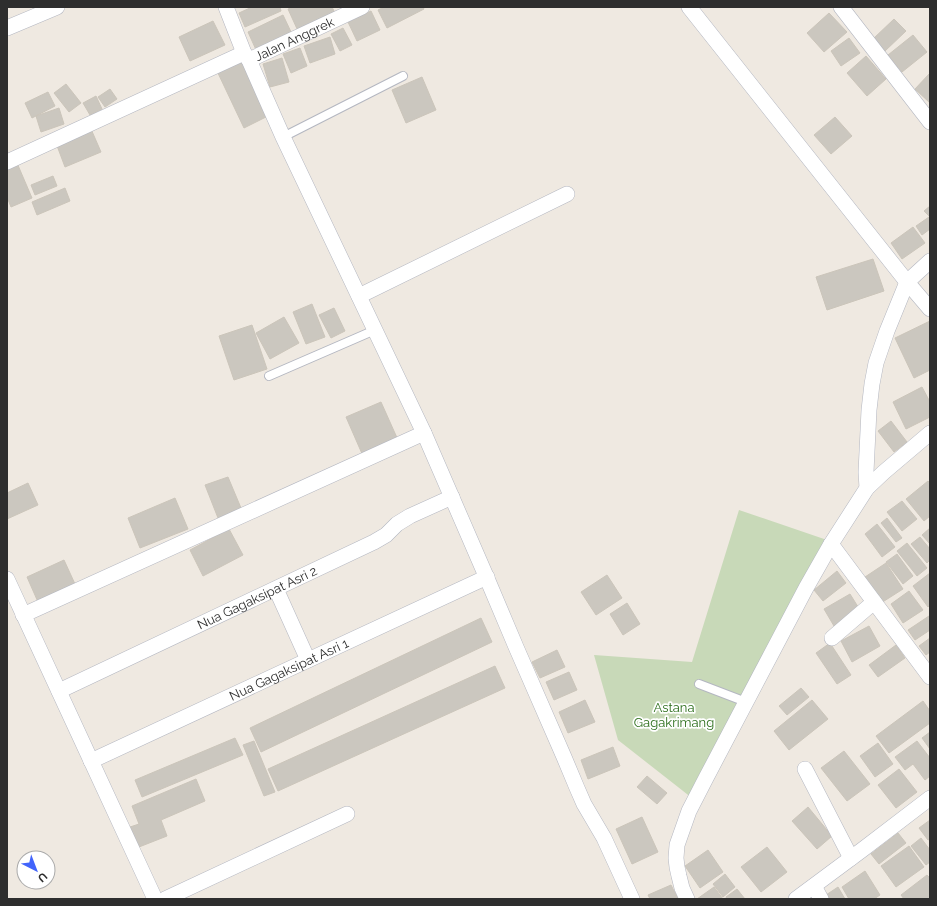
<svg xmlns="http://www.w3.org/2000/svg" width="937" height="906" font-family="Raleway,sans-serif">
<rect width="100%" height="100%" fill="#efe9e1"/>
<path fill="#c8d9b8" d="M739 510 827 540 692 798 618 740 594 655 692 662Z"/>
<path fill="#cbc7bf" stroke="#cbc5ba" d="M252 7H280L281 11 245 27 239 13Z
M294 7H332L336 15 298 31 288 9Z
M384 7H423L424 9 387 28 378 10Z
M371 11 380 30 357 41 348 22Z
M829 13 847 32 824 52 807 33Z
M283 15 292 34 257 52 248 32Z
M894 19 906 31 885 51 873 39Z
M213 21 225 45 190 61 179 37Z
M343 28 352 45 340 51 331 34Z
M913 35 927 52 902 72 888 55Z
M330 37 335 54 310 63 304 46Z
M849 38 860 53 841 66 831 51Z
M300 48 307 66 291 73 283 54Z
M866 56 886 79 867 96 847 73Z
M243 58 270 115 244 128 217 71Z
M282 58 289 82 270 87 263 64Z
M930 73V103L915 89Z
M422 77 436 110 406 123 392 90Z
M66 84 81 103 69 112 54 93Z
M110 89 117 99 105 107 98 97Z
M48 92 55 106 32 118 25 103Z
M96 96 102 109 90 115 83 103Z
M59 108 64 124 41 132 36 116Z
M835 117 852 136 831 154 814 135Z
M91 129 101 152 65 167 56 143Z
M17 163 32 198 11 207 7 197V167Z
M53 176 57 186 35 195 31 185Z
M65 188 70 201 37 215 32 202Z
M930 206V217L924 211Z
M929 217 930 229 922 235 916 226Z
M913 227 925 243 902 259 891 243Z
M873 259 884 291 827 310 816 277Z
M312 304 325 337 306 344 293 312Z
M334 308 345 331 331 338 319 315Z
M284 317 299 343 270 359 256 333Z
M930 321V370L914 378 895 338Z
M252 325 267 369 234 380 219 336Z
M922 387 930 402V417L906 429 893 402Z
M381 402 398 440 363 456 346 417Z
M891 421 907 442 894 452 878 431Z
M228 477 241 508 218 518 205 485Z
M928 481 930 483V516L924 521 906 499Z
M28 483 38 505 7 519V493Z
M175 498 188 529 140 548 128 518Z
M902 501 917 519 902 531 887 512Z
M887 518 902 538 896 542 881 523Z
M877 524 895 547 882 557 865 534Z
M930 528V544L922 535Z
M229 529 243 555 203 576 190 550Z
M920 537 930 549V560L927 563 911 544Z
M907 543 927 568 917 576 897 551Z
M897 554 913 576 903 584 886 562Z
M64 560 75 584 38 602 27 577Z
M886 563 903 589 881 603 865 577Z
M837 571 846 583 823 601 814 590Z
M930 573V605L928 607 913 586Z
M607 575 622 598 596 615 581 592Z
M909 591 923 610 903 623 891 604Z
M850 594 860 610 834 626 824 609Z
M627 603 640 624 623 635 610 614Z
M929 616 930 617V630L915 640 908 630Z
M481 618 492 642 261 752 250 728Z
M869 626 880 646 852 662 841 641Z
M930 638V652L926 655 919 646Z
M830 643 851 675 837 684 816 653Z
M896 645 905 658 878 677 869 665Z
M557 650 565 667 540 678 532 662Z
M495 666 505 688 278 791 268 769Z
M569 672 577 690 554 700 546 682Z
M801 688 809 697 787 715 779 706Z
M585 700 595 722 568 733 559 712Z
M812 700 828 719 789 750 774 731Z
M923 701 930 711V723L889 753 876 736Z
M930 732V749L922 738Z
M235 738 243 755 142 797 135 780Z
M254 741 275 792 264 796 243 745Z
M917 741 930 758V776L925 780 913 764 905 770 895 757Z
M878 743 893 764 875 777 860 756Z
M613 747 620 766 588 779 581 760Z
M844 751 870 784 847 801 821 768Z
M899 769 917 792 896 808 878 785Z
M647 776 667 793 657 804 637 787Z
M196 779 205 801 161 820 167 836 139 847 130 827 139 824 132 806Z
M808 807 832 836 817 849 792 821Z
M642 817 658 852 632 864 616 829Z
M930 820V839L928 840 919 828Z
M898 833 906 843 879 864 871 854Z
M921 838 930 850V862L926 865 911 846Z
M909 846 924 867 896 887 881 866Z
M767 847 787 872 761 892 741 867Z
M708 850 723 872 700 888 685 866Z
M865 871 880 895 874 899H849L842 887Z
M725 874 735 887 723 897 713 884Z
M927 875 930 878V899H904L901 895Z
M671 885 678 899H650L648 895Z
M714 887 723 899H697Z
M838 887 845 899H828L826 895Z
M737 889 745 899H727L726 897Z"/>
<g fill="none" stroke-linecap="round" stroke-linejoin="round">
<defs>
<path id="lane" d="M283 137 403 76
M269 376 375 330
M699 684 746 702"/>
<g id="street">
<path d="M226 7 244 53 249 60 283 137 424 433 486 576 516 647 564 757 577 788 584 804 604 838 632 899"/>
<path d="M689 7 907 282 930 309"/>
<path d="M841 7 930 122"/>
<path d="M7 28 57 7"/>
<path id="s1" d="M249 60 362 7"/>
<path d="M7 162 244 53"/>
<path d="M359 296 567 194"/>
<path d="M867 488 884 472 930 433"/>
<path d="M831 544 930 677"/>
<path d="M7 579 155 899"/>
<path d="M276 589 308 660"/>
<path d="M23 615 424 433"/>
<path d="M832 638 874 602"/>
<path id="s2" d="M59 691 374 542 386 535 397 524 410 516 452 497"/>
<path id="s3" d="M91 761 487 577"/>
<path d="M805 769 851 858"/>
<path d="M814 886 821 899"/>
<path d="M165 899 347 814"/>
<path d="M687 899 682 888 679 876 677 867 676 858 677 845 689 811 706 778 806 588 831 544 867 488 866 472 869 410 872 384 876 363 887 331 907 282 930 261"/>
<path d="M796 899 862 850 930 798"/>
</g>
</defs>
<use href="#lane" stroke="#b4b7c1" stroke-width="10"/>
<use href="#street" stroke="#b4b7c1" stroke-width="16"/>
<use href="#lane" stroke="#fff" stroke-width="8"/>
<use href="#street" stroke="#fff" stroke-width="15"/>
</g>
<g text-anchor="middle" stroke-width="3.5" stroke-linejoin="round" paint-order="stroke">
<g font-size="13" fill="#2e2e2e" stroke="#fff">
<text dy="5" stroke="none"><textPath href="#s1" startOffset="50">Jalan Anggrek</textPath></text>
<text dy="5" stroke="none"><textPath href="#s2" startOffset="219">Nua Gagaksipat Asri 2</textPath></text>
<text dy="5" stroke="none"><textPath href="#s3" startOffset="218">Nua Gagaksipat Asri 1</textPath></text>
</g>
<g font-size="13" fill="#2c6e1b" stroke="#fff">
<text x="674" y="712">Astana<tspan x="674" dy="15">Gagakrimang</tspan></text>
</g>
</g>
<rect width="937" height="906" fill="none" stroke="#2e2e2e" stroke-width="16"/>
<g transform="translate(36 870) rotate(138)"><circle r="19" fill="#ffffff" stroke="#ababab"/>
<path d="M0-3L7 15L0 10L-7 15Z" fill="#4264fb"/>
<text y="-6" font-size="11" font-weight="bold" text-anchor="middle" fill="#2e2e2e">U</text>
</g>
</svg>
